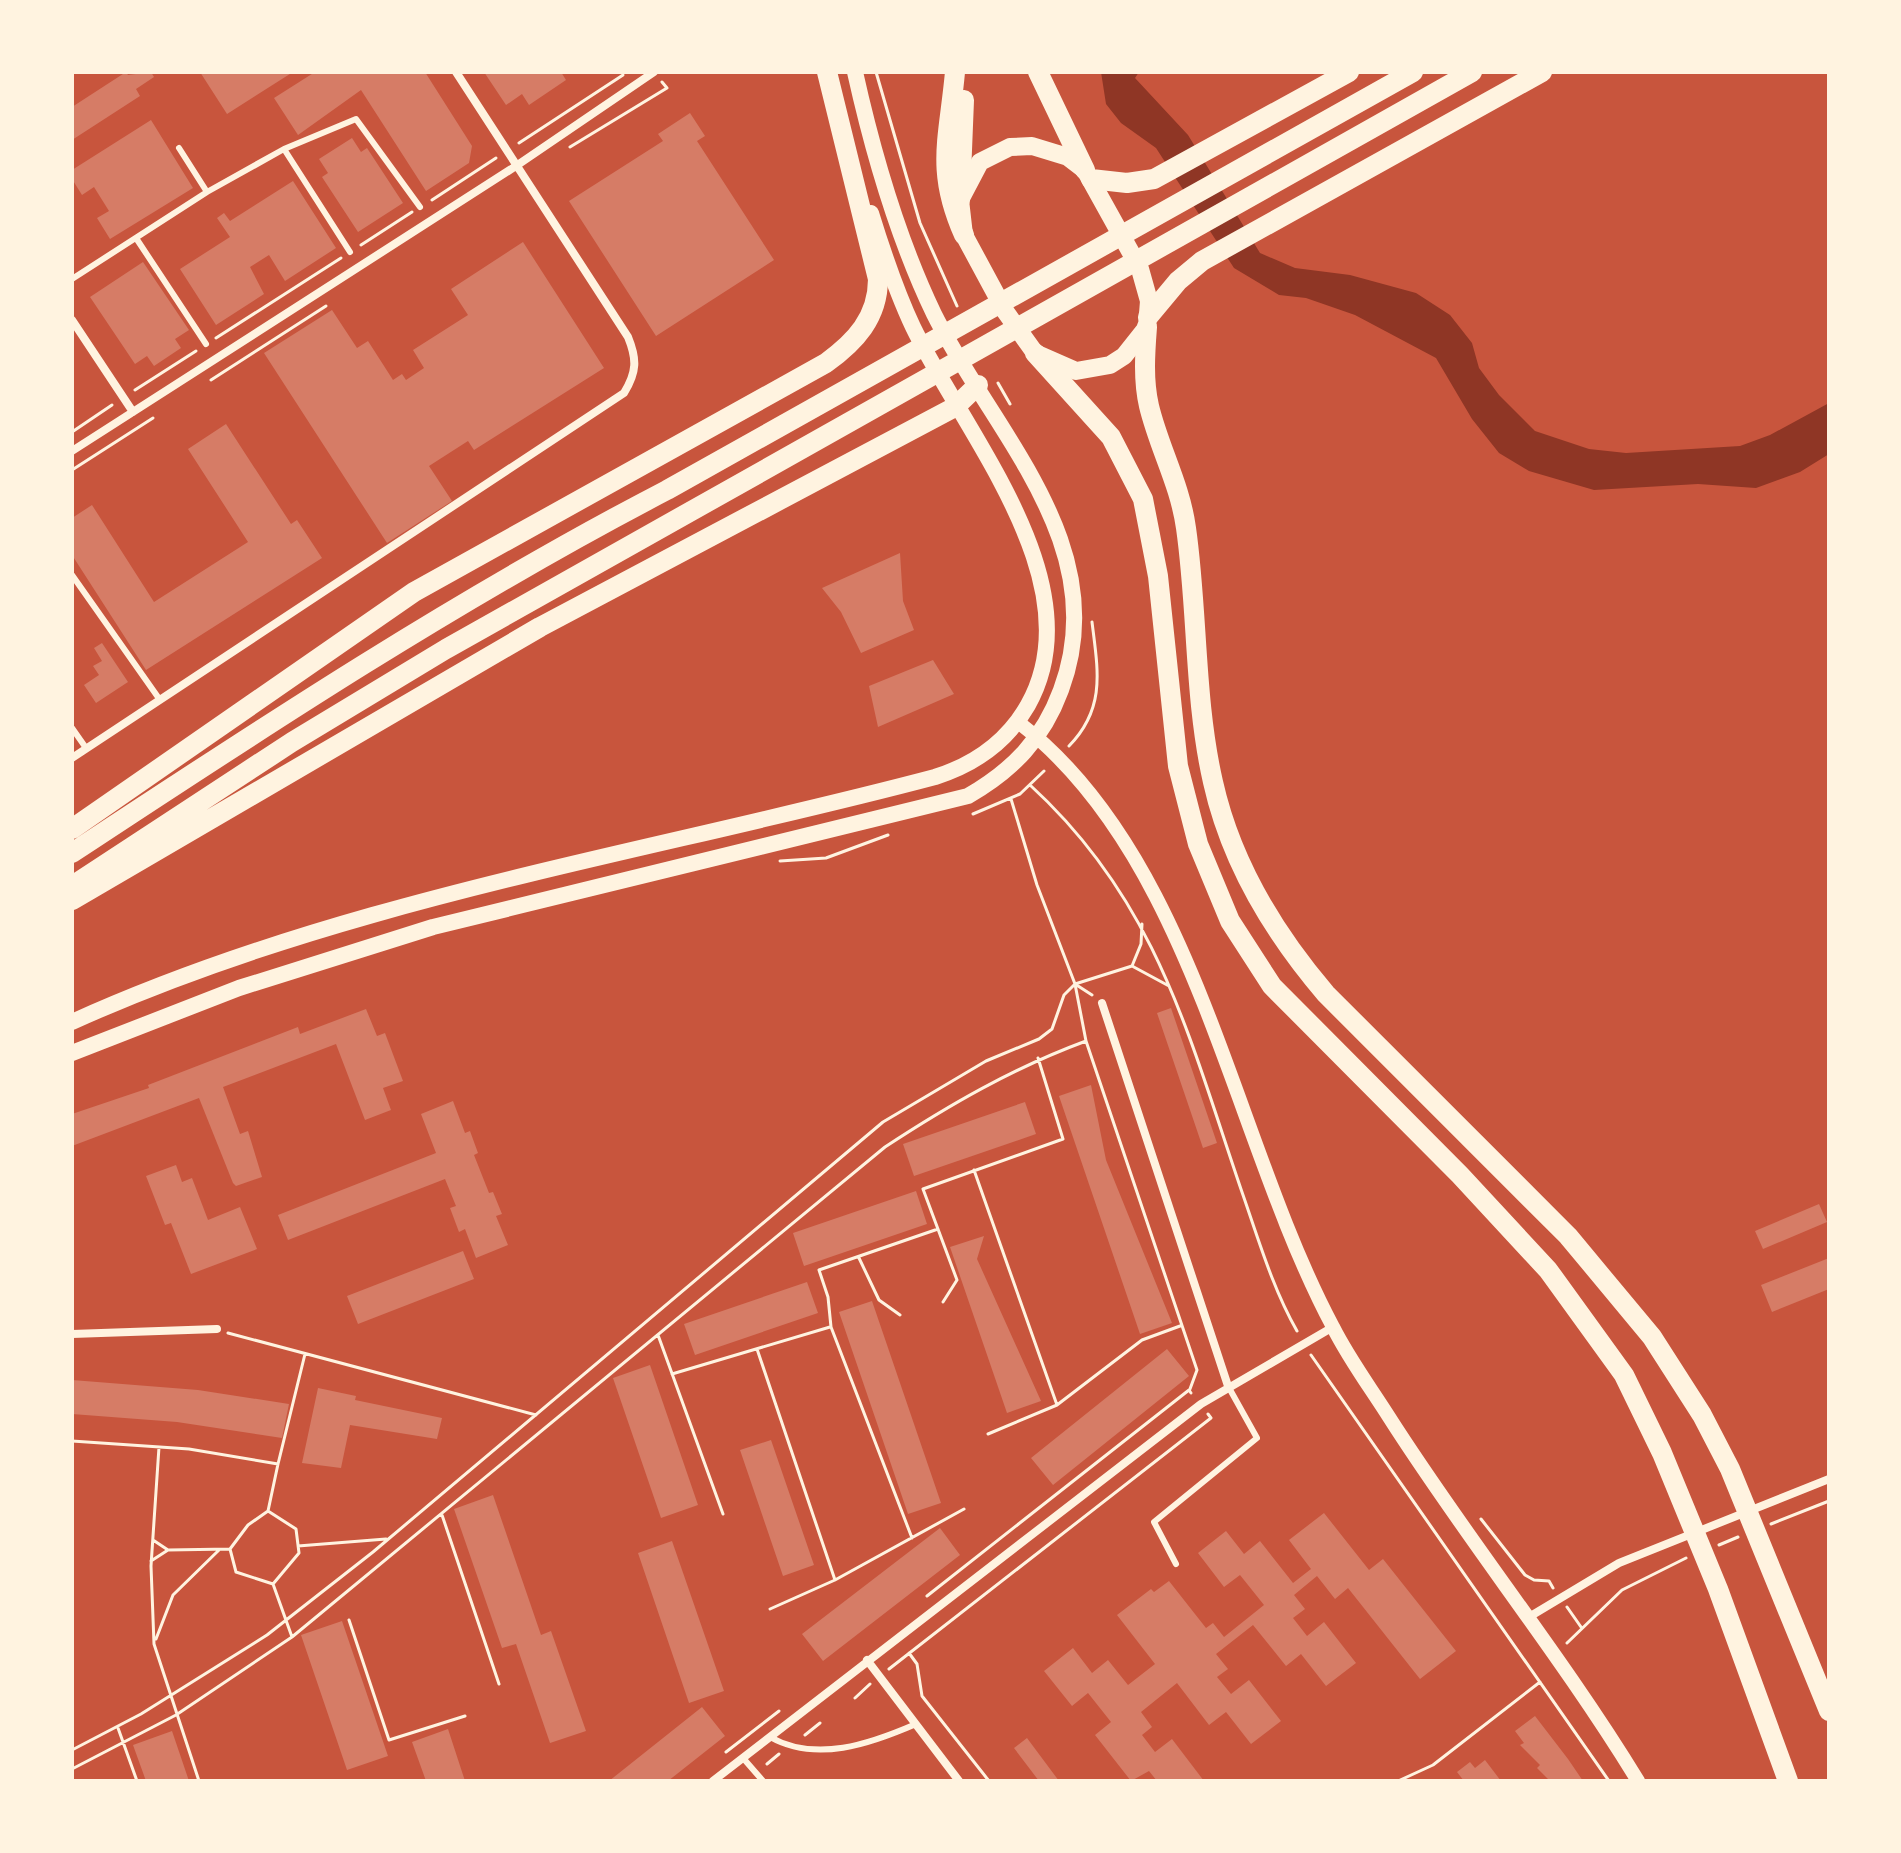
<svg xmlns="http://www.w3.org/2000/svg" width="1901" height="1853" font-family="Arial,sans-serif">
<rect width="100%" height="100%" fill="#c8553d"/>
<path fill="#8f3625" d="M1101 72H1139L1135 78 1188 135 1260 253 1295 268 1350 275 1416 293 1450 315 1472 343 1479 368 1499 395 1535 431 1589 449 1626 453 1740 446 1770 435 1829 403V454L1800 472 1756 488 1698 484 1594 490 1529 471 1499 453 1472 419 1436 358 1355 315 1306 298 1279 295 1234 268 1156 148 1121 123 1106 104Z"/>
<path fill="#d67c66" d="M126 72 128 75 151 72 154 77 136 89 140 96 72 140V107Z
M200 72H293L227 114Z
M315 72H425L472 146 469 163 426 191 361 90 298 135 274 98Z
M484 72H561L566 80 529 105 522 94 506 105Z
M690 113 705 136 697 141 774 260 656 336 569 201 663 141 658 134Z
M151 120 193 188 110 239 97 218 109 211 94 187 82 195 72 179V170Z
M352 138 361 152 367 148 403 203 358 232 322 177 328 173 319 159Z
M293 181 336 248 285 281 269 255 250 267 264 294 216 325 180 269 230 237 217 218 224 213 230 221Z
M523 242 604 368 474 450 468 441 429 466 452 501 387 543 264 353 332 310 357 348 368 341 393 380 402 374 406 380 424 368 413 350 468 315 451 289Z
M143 262 189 330 175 339 181 348 154 366 147 356 135 364 90 297Z
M226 424 291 524 297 520 322 558 146 670 72 555V518L92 505 154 602 248 542 188 449Z
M900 553 903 601 914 630 861 653 841 612 822 588Z
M102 643 128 682 96 703 84 685 99 675 93 666 102 661 94 648Z
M933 660 954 694 878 727 869 686Z
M1171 1008 1217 1143 1203 1148 1157 1013Z
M366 1009 377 1036 385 1033 403 1081 383 1088 391 1110 365 1120 336 1044 223 1087 240 1134 248 1131 262 1177 236 1186 233 1183 199 1098 72 1146V1114L149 1088 148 1085 298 1027 300 1034Z
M1091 1085 1106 1160 1172 1323 1140 1334 1059 1096Z
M453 1101 465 1133 470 1131 478 1153 474 1155 489 1193 493 1192 502 1214 496 1216 508 1245 476 1258 465 1229 459 1232 450 1208 456 1206 445 1179 288 1240 278 1215 436 1153 421 1114Z
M1025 1102 1036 1134 914 1176 903 1144Z
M176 1165 182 1182 192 1178 208 1220 240 1207 257 1249 191 1274 171 1223 165 1225 146 1176Z
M916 1191 927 1224 804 1266 793 1233Z
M1819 1204 1827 1222 1763 1249 1755 1231Z
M984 1236 977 1259 1041 1401 1007 1413 950 1247Z
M463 1251 474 1279 358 1324 347 1296Z
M1829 1258V1289L1772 1312 1761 1285Z
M807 1282 818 1313 695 1355 684 1324Z
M872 1301 941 1503 908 1514 839 1312Z
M1167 1349 1189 1376 1053 1485 1031 1458Z
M650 1365 698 1505 661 1518 613 1378Z
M72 1380 198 1390 289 1404 282 1438 177 1422 72 1414Z
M318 1388 356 1396 355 1400 442 1418 437 1439 350 1425 341 1468 302 1463Z
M771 1440 814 1565 783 1576 740 1450Z
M493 1495 541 1635 551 1631 586 1731 550 1743 516 1644 502 1648 454 1509Z
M1324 1513 1369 1570 1383 1559 1456 1651 1420 1679 1348 1588 1335 1599 1317 1576 1294 1595 1305 1609 1293 1618 1307 1636 1324 1622 1356 1663 1326 1686 1301 1654 1286 1666 1253 1625 1216 1654 1228 1669 1217 1677 1231 1694 1249 1680 1281 1721 1251 1744 1226 1712 1209 1725 1177 1683 1141 1712 1152 1727 1142 1735 1155 1752 1172 1739 1204 1781H1157L1149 1771 1131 1781 1095 1735 1111 1722 1088 1693 1072 1706 1044 1671 1073 1648 1092 1673 1108 1660 1128 1685 1155 1664 1117 1615 1151 1589 1154 1592 1169 1581 1206 1628 1213 1623 1224 1637 1264 1605 1240 1575 1224 1587 1198 1553 1226 1531 1244 1554 1260 1541 1293 1583 1311 1569 1289 1540Z
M940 1528 960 1555 823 1661 802 1634Z
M672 1541 724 1691 689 1703 638 1553Z
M342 1621 388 1756 347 1770 301 1635Z
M702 1707 725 1736 668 1781H609Z
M1535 1716 1568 1759 1583 1781H1550L1537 1768 1540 1765 1520 1745 1524 1743 1515 1731Z
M448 1729 465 1781H426L412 1742Z
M172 1731 189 1781H146L133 1745Z
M1027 1738 1059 1781H1039L1014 1748Z
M1485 1760 1501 1781H1464L1457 1772 1470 1762 1475 1768Z"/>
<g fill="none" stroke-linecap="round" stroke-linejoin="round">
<path stroke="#fff3e0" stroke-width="3" d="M876 72 920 223 957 306
M519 143 623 75
M570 147 667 88 662 82
M432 200 496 158
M361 245 412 212
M216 338 341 258
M211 380 326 306
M998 383 1010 404
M135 390 196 351
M72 432 112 405
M72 470 153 418
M1069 746C1106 708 1098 671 1092 622
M1030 785C1158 902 1189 1038 1243 1195 1259 1241 1273 1289 1297 1331
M973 814 1020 794 1044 771
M780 861 826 858 888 835
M1132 966 1141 944 1142 924
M1075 984 1092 995
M1086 1041 1197 1370 1190 1389
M974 1170 1057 1405 988 1434
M859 1258 879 1300 900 1315
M943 1302 957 1280 923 1189 1063 1139 1038 1058
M228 1333 536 1415
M658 1335 723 1514
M757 1349 835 1580 770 1609
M1311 1355 1609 1781
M672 1374 830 1327
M1057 1405 1142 1340 1180 1326
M72 1441 189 1449 278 1464 305 1354
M159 1447 151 1566 154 1644 199 1781
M268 1511 296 1529 299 1553 273 1584 236 1572 230 1549 248 1525 268 1511 278 1464
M442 1515 499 1684
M1481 1519 1525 1575 1534 1580 1549 1581 1553 1588
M1771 1524 1829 1501
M912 1538 831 1327 828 1297 819 1270 938 1229
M153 1540 168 1550 230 1549
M1719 1545 1738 1537
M298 1546 386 1539
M151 1561 168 1550
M835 1580 964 1509
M273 1584 292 1637
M927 1596 1189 1390 1191 1393
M1567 1607 1581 1627
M349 1620 389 1740 465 1716
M156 1639 173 1595 219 1550
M1567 1643 1622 1590 1686 1558
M909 1653 917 1664 922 1696 989 1781
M889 1669 1211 1418 1208 1414
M855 1698 870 1684
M118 1728 137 1781
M805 1735 820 1723
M72 1750 141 1714 267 1635 373 1552 883 1122 986 1061 1039 1039 1052 1029 1064 995 1075 984 1132 966 1169 986
M726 1752 779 1711
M767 1764 779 1754
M72 1769 176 1715 292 1637 885 1147C949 1105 1013 1068 1086 1041L1075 984 1037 885 1011 799
M1398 1781 1433 1765 1540 1682"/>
<path stroke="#fff3e0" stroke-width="6" d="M284 149 356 119 420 207
M207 192 284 149 350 252
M136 238 206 344
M72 279 207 192 179 148
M72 575 160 700
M72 728 86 748
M1176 1564 1154 1522 1257 1438 1228 1386
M770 1737C816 1763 870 1744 916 1724
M743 1758 763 1781"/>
<path stroke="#fff3e0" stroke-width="8" d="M72 320 133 412
M72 451 516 166 654 72
M72 758 624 393C637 372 637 359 628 337L456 72
M1102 1003 1228 1386
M72 1334 217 1329
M1529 1617 1619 1563 1829 1479
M867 1660 959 1781
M713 1781 1201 1404 1333 1327"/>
<path stroke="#fff3e0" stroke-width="14" d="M1018 722C1195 857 1232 1138 1333 1327 1349 1359 1370 1387 1389 1417 1468 1541 1561 1655 1638 1781"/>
<path stroke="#fff3e0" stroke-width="16" d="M72 1022C343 899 649 853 935 777 976 764 1007 742 1028 705 1096 584 964 433 913 327 896 291 883 252 871 213
M72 1053 239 988 433 927 968 796C1013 770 1043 739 1061 690 1115 546 992 431 934 314 898 239 873 153 855 72"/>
<path stroke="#fff3e0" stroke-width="18" d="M1032 146 1068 157 1085 170 1140 269 1149 301 1147 327 1124 356 1110 365 1076 371 1035 353 1005 311 964 235 960 200 980 162 1010 147Z"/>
<path stroke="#fff3e0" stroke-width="20" d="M955 72C949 139 935 170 964 235
M1038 72 1085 170
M1091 179 1127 183 1154 179 1349 72
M960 200 964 100
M1148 317 1178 281 1202 261 1542 72
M1147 327C1145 353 1143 380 1149 406 1159 448 1180 484 1186 528 1198 612 1194 699 1213 782 1231 863 1273 932 1326 994L1568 1236 1652 1337 1702 1415 1730 1469 1829 1711
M1035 353 1111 437 1143 499 1158 576 1178 766 1198 844 1230 921 1272 986 1460 1175 1548 1270 1624 1375 1662 1453 1718 1589 1788 1781
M72 829 414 592 826 363C855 342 878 318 878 279L827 72
M72 853C266 725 461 597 667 490L1413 72
M72 886 292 742 446 649 1472 72
M72 900 540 627 955 407 978 385"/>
</g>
<rect width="1901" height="1853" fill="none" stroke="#fff3e0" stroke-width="148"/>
</svg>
